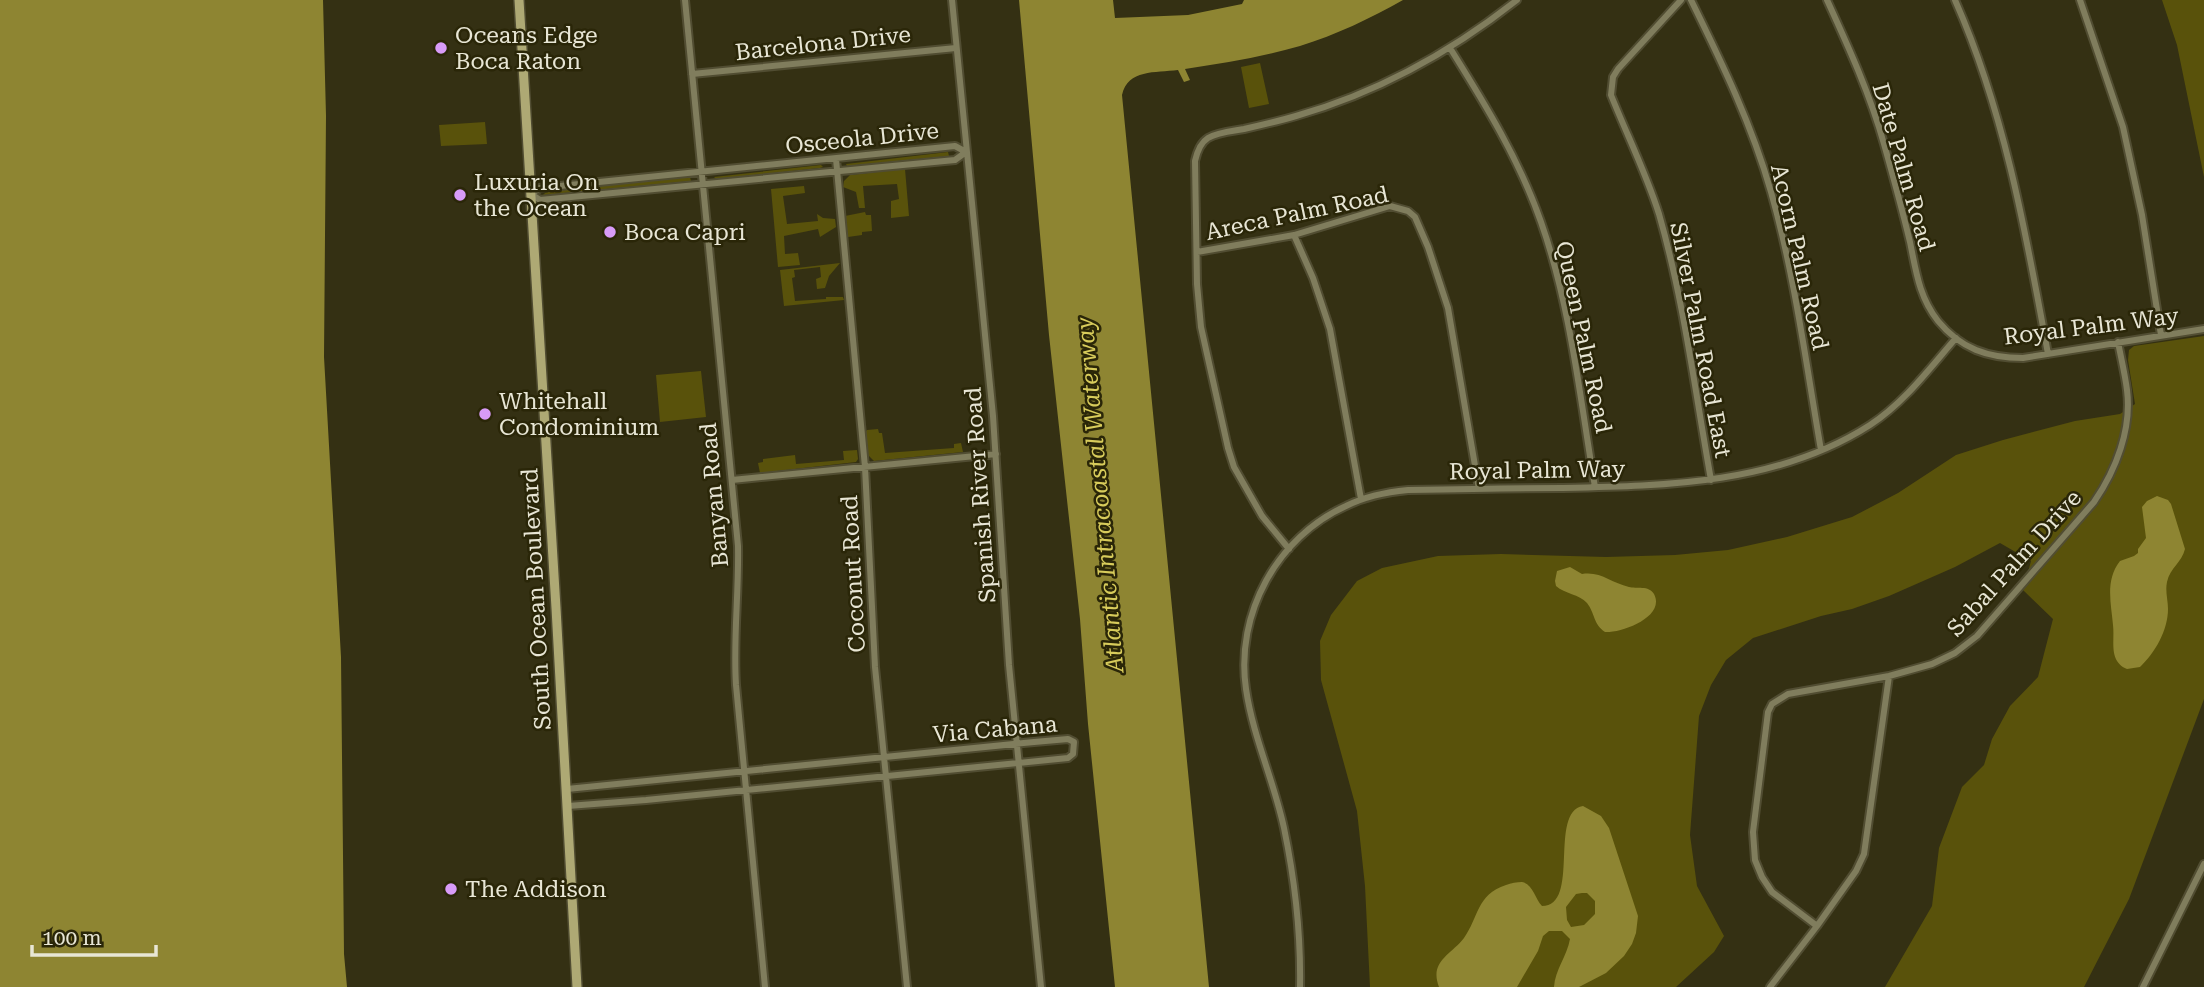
<svg xmlns="http://www.w3.org/2000/svg" width="2204" height="987" font-family="'Roboto Serif',serif">
<rect width="100%" height="100%" fill="#343013"/>
<path fill="#59520b" d="M2162 0H2204V177L2177 45Z
M1260 63 1269 104 1249 108 1241 67Z
M485 122 487 144 441 146 439 125Z
M948 152 949 156 847 166 846 164Z
M821 165 823 167 820 168 716 179 714 177Z
M905 169 909 216 891 218V201L899 199 897 184 863 186 865 208H859L856 192 843 187 844 181 850 175Z
M690 177 691 181 543 195 546 192Z
M804 186 805 193 783 196 787 224 818 221 817 214 823 218 835 219 836 227 820 237 818 229 784 236 785 254 798 253 800 265 778 267 771 189Z
M865 212 866 215H871L872 231 862 232V235L848 237 845 216Z
M840 263 829 276 825 288 817 289 816 279 821 277 820 267 794 270 795 277 792 278 795 301 826 299V297H843L844 300 784 306 780 270Z
M2204 336V699L2129 899 2084 987H1885L1932 906 1939 848 1962 787 1984 765 1992 739 2010 706 2038 677 2053 619 2023 590 2031 561 2000 543 1955 567 1889 596 1852 609 1821 616 1753 638 1726 660 1711 685 1699 716 1690 835 1697 886 1724 936 1714 952 1676 987H1370L1365 886 1357 811 1321 680 1320 641 1331 615 1357 581 1382 568 1438 556 1501 554 1606 557 1675 555 1728 550 1787 537 1852 517 1898 493 1956 455 2003 440 2075 421 2120 414 2135 404 2128 360 2129 350 2134 346Z
M701 371 706 417 660 422 656 375Z
M878 429 879 433H882L885 453 954 448V444L961 443 963 452 874 461 867 454 865 432 867 430Z
M857 450 858 459 856 462 760 473 758 463 763 462V459L795 455 796 464 844 460 843 451Z"/>
<path fill="#8e8532" fill-rule="evenodd" d="M0 0H323L326 116 324 357 341 657 344 954 347 987H0Z
M1019 0H1113L1115 18 1188 15 1242 4 1244 0H1403C1371 18 1336 35 1300 46 1262 57 1224 63 1185 69L1190 80 1184 82 1178 70C1155 73 1128 69 1122 95L1209 987H1115L1088 724 1080 619 1049 335Z
M2157 496 2168 500 2171 504 2185 549C2182 562 2170 568 2167 582 2165 591 2168 600 2168 609 2168 630 2155 653 2140 667L2127 669C2108 661 2115 641 2113 625 2111 603 2105 580 2120 561L2134 556 2138 553V549L2146 538 2142 507 2147 501Z
M1570 567 1582 574C1601 571 1611 583 1629 587 1636 589 1649 585 1654 594 1666 617 1621 633 1605 632 1593 624 1595 613 1587 603 1579 594 1565 594 1556 586L1555 581 1557 571Z
M1583 806 1601 816 1609 828 1638 916 1636 933 1632 944 1624 956 1606 973 1579 987H1554C1555 970 1567 956 1570 939L1562 931H1549L1543 936 1538 951 1517 987H1439C1429 961 1451 955 1464 938 1479 917 1476 895 1506 885 1511 883 1517 882 1522 882 1533 884 1535 899 1542 906 1581 906 1548 812 1583 806ZM1582 893H1587L1595 901V914L1584 925 1571 927 1567 920 1566 907 1576 894Z"/>
<g fill="none" stroke-linecap="round" stroke-linejoin="round">
<defs>
<path id="minor" d="M685 0 738 546C739 593 733 639 736 685L765 987
M952 0 993 416 1009 665 1041 987
M1681 0 1618 69 1613 77 1611 95C1627 135 1646 173 1659 214 1684 301 1695 391 1711 480
M1691 0C1722 63 1752 125 1771 192 1795 276 1806 364 1821 450
M1827 0C1848 46 1870 94 1884 144 1893 176 1902 209 1910 242 1916 271 1919 297 1938 321 1961 349 1988 358 2023 358L2204 329
M1955 0C2005 113 2026 234 2048 354
M2080 0 2123 127 2142 215 2161 335
M1450 48C1485 104 1519 159 1541 222 1571 307 1580 399 1595 487
M692 74 956 48
M955 146 966 152 955 160 540 200 531 194 540 188Z
M836 159 865 467 875 667 907 987
M1294 235 1313 278 1330 329 1361 499
M1197 252 1294 235 1390 206 1408 211 1415 217 1428 247 1448 308 1479 489
M732 480 996 454
M1289 549 1262 516 1234 467 1228 448 1201 327 1197 284 1195 161C1197 152 1200 143 1208 138 1218 132 1233 131 1244 129 1262 125 1279 121 1296 116 1377 93 1451 52 1517 0
M567 789 1034 742 1068 739 1074 742 1073 754 1068 758 646 800 568 806
M1817 926 1772 892 1762 877 1755 860 1753 832 1768 712 1772 704 1788 694 1889 676 1932 664 1955 653 1977 636 2094 502C2116 470 2132 429 2127 390 2125 374 2121 358 2118 342
M1300 987C1301 933 1295 881 1284 828 1274 781 1253 737 1246 689 1235 614 1277 537 1346 506 1366 496 1386 492 1408 490 1459 489 1511 488 1562 488 1667 486 1778 484 1870 425 1905 402 1929 369 1956 338
M1770 987 1817 926 1856 871 1864 854 1889 676
M2143 987 2204 864"/>
<path id="secondary" d="M519 0 556 608 577 987"/>
</defs>
<use href="#minor" stroke="#514d32" stroke-width="10"/>
<use href="#secondary" stroke="#514d32" stroke-width="12"/>
<use href="#minor" stroke="#807d5d" stroke-width="6"/>
<use href="#secondary" stroke="#aea974" stroke-width="9"/>
</g>
<g fill="#d89bf8" stroke="#2a2608" stroke-width="2.5">
<circle cx="441" cy="48" r="7"/>
<circle cx="460" cy="195" r="7"/>
<circle cx="610" cy="232" r="7"/>
<circle cx="485" cy="414" r="7"/>
<circle cx="451" cy="889" r="7"/>
</g>
<g text-anchor="middle" stroke-width="5" stroke-linejoin="round" paint-order="stroke">
<g font-size="23" fill="#e8e6d5" stroke="#2a2608" text-anchor="start">
<text x="455" y="43">Oceans Edge<tspan x="455" dy="26">Boca Raton</tspan></text>
<text x="474" y="190">Luxuria On<tspan x="474" dy="26">the Ocean</tspan></text>
<text x="624" y="240">Boca Capri</text>
<text x="499" y="409">Whitehall<tspan x="499" dy="26">Condominium</tspan></text>
<text x="465" y="897">The Addison</text>
</g>
<g font-size="23" fill="#e8e6d5" stroke="#2a2608">
<text transform="translate(823 43) rotate(-6)" y="8">Barcelona Drive</text>
<text transform="translate(862 138) rotate(-6)" y="8">Osceola Drive</text>
<text transform="translate(1904 167) rotate(74)" y="8">Date Palm Road</text>
<text transform="translate(1297 213) rotate(-12)" y="8">Areca Palm Road</text>
<text transform="translate(1800 257) rotate(77)" y="8">Acorn Palm Road</text>
<text transform="translate(2091 326) rotate(-7)" y="8">Royal Palm Way</text>
<text transform="translate(1584 337) rotate(78)" y="8">Queen Palm Road</text>
<text transform="translate(1701 340) rotate(79)" y="8">Silver Palm Road East</text>
<text transform="translate(1537 470) rotate(-1)" y="8">Royal Palm Way</text>
<text transform="translate(714 495) rotate(-95)" y="8">Banyan Road</text>
<text transform="translate(980 495) rotate(-94)" y="8">Spanish River Road</text>
<text transform="translate(2014 563) rotate(-48)" y="8">Sabal Palm Drive</text>
<text transform="translate(853 574) rotate(-93)" y="8">Coconut Road</text>
<text transform="translate(536 599) rotate(-93)" y="8">South Ocean Boulevard</text>
<text transform="translate(995 729) rotate(-5)" y="8">Via Cabana</text>
</g>
<g font-size="24" font-style="italic" fill="#d8cc5b" stroke="#2a2608">
<text transform="translate(1100 495) rotate(-95)" y="8">Atlantic Intracoastal Waterway</text>
</g>
</g>
<path d="M32 945v10h124v-10" fill="none" stroke="#e8e6d5" stroke-width="3.5"/>
<text x="42" y="945" font-size="21" fill="#e8e6d5" stroke="#2a2608" stroke-width="5" paint-order="stroke">100 m</text>
</svg>
